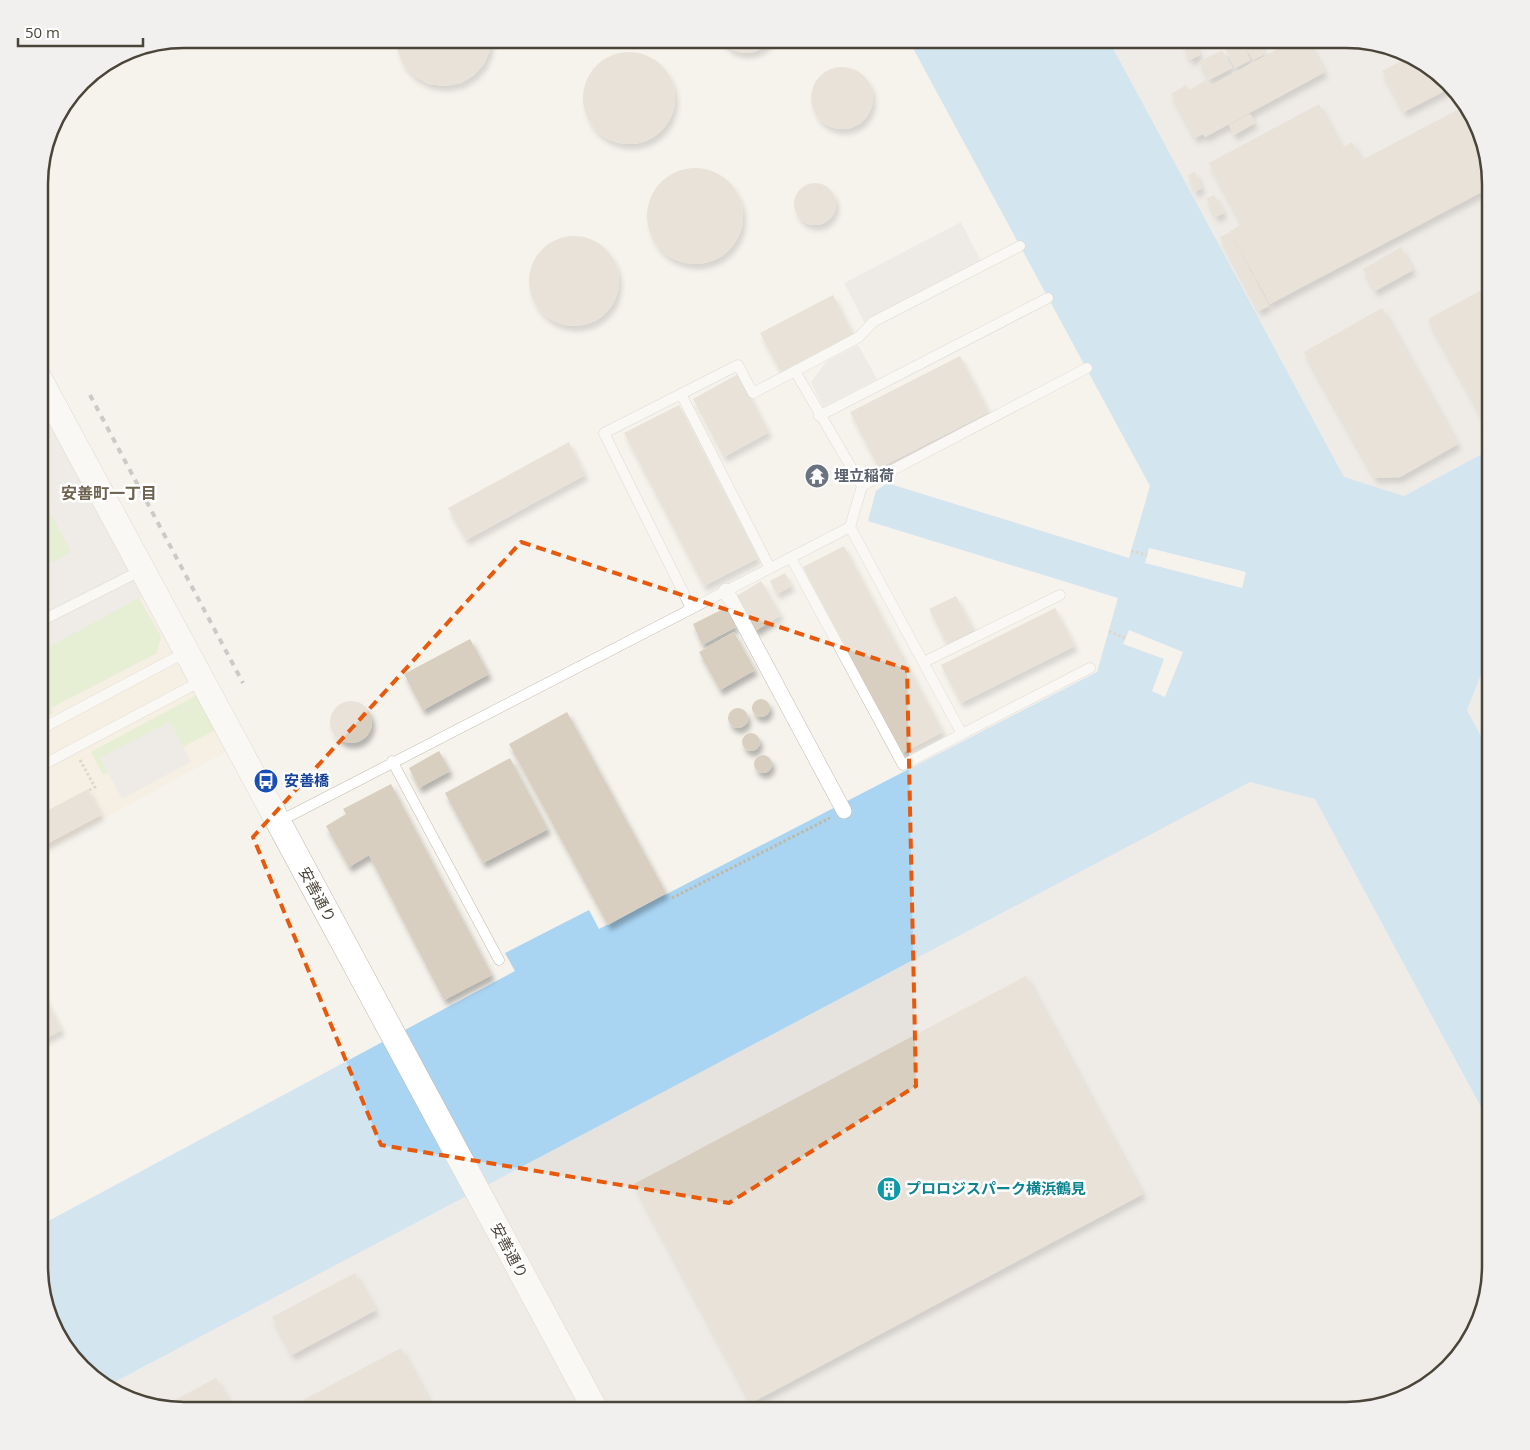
<svg xmlns="http://www.w3.org/2000/svg" width="1530" height="1450" font-family="'Open Sans','Noto Sans JP',sans-serif">
<defs>
<filter id="shadow"><feDropShadow dx="3" dy="5.5" stdDeviation="2.5" flood-color="#0004"/></filter>
</defs>
<rect width="100%" height="100%" fill="#f6f3ec"/>
<path fill="#f7ead8" d="M144 596 227 751 39 854V652Z"/>
<path fill="#e6e2dd" d="M1108 39H1356L1411 54 1449 81 1480 128 1491 174V449L1404 496 1344 477Z
M39 398 144 596 39 652Z
M1491 650V755L1467 710Z
M1250 782 1315 799 1491 1127V1267L1480 1322 1449 1369 1402 1400 1356 1411H183L128 1400 107 1386Z"/>
<path fill="#d2eab5" d="M39 491 71 552 39 569Z
M139 598 161 636 157 653 51 708 53 713 39 721V652Z
M197 695 215 730 183 747 170 722 101 758 108 772 103 775 91 752Z"/>
<path fill="#e5e3e0" d="M961 222 981 261 864 322 844 283Z
M858 345 877 379 823 407 811 382 827 361Z
M170 722 191 762 122 799 100 758Z"/>
<path fill="#a9d4f2" d="M908 39H1108L1344 477 1404 496 1491 449V650L1467 710 1491 755V1126L1315 799 1250 782 107 1386 81 1369 50 1322 39 1276V1226L515 971 505 953 589 910 599 929 1097 672 1118 598 868 521 876 491 887 483 1129 558 1150 486Z"/>
<path fill="#f6f3ec" d="M1149 548 1246 572 1242 588 1145 563Z
M1129 630 1183 652 1165 697 1152 691 1164 659 1123 644Z"/>
<path fill="#d8cfc1" filter="url(#shadow)" d="M397 39H491L490 50 484 64 474 75 461 83 445 86 429 84 414 76 403 64 397 49Z
M718 39H774L764 47 754 52 743 53 732 50Z
M1296 39H1307L1325 72 1205 137 1203 134 1195 138 1171 94 1186 85 1189 90 1206 80 1210 86Z
M1193 40 1200 55 1190 60 1183 45Z
M1257 40 1265 54 1253 60 1245 46Z
M1241 42 1250 60 1235 68 1226 50Z
M1222 50 1232 68 1209 80 1199 62Z
M583 98a46 46 0 1 1 92 0a46 46 0 1 1-92 0Z
M1413 55 1449 81 1452 87 1404 112 1382 71Z
M811 98a31 31 0 1 1 62 0a31 31 0 1 1-62 0Z
M1319 104 1342 148 1352 142 1362 160 1465 106 1480 128 1491 174V187L1270 304 1230 231 1242 224 1209 163Z
M1250 114 1255 123 1234 135 1229 125Z
M647 216a48 48 0 1 1 96 0a48 48 0 1 1-96 0Z
M1195 172 1202 188 1195 192 1188 175Z
M794 204a21 21 0 1 1 42 0a21 21 0 1 1-42 0Z
M1214 195 1224 213 1216 217 1206 199Z
M1230 232 1269 306 1259 311 1220 237Z
M529 281a45 45 0 1 1 90 0a45 45 0 1 1-90 0Z
M1401 247 1413 270 1375 291 1363 269Z
M1491 285V433L1428 319Z
M833 295 853 334 781 372 760 333Z
M1382 308 1458 444 1400 477 1375 478 1304 352Z
M960 356 989 412 879 468 850 412Z
M738 374 769 432 724 457 693 399Z
M679 405 758 558 704 586 624 433Z
M569 442 585 475 466 540 448 508Z
M844 546 943 732 902 753 803 567Z
M785 573 792 586 777 594 770 581Z
M761 581 781 615 755 631 735 597Z
M956 596 974 630 947 644 929 609Z
M727 607 736 627 702 645 693 624Z
M1055 608 1075 646 961 703 941 665Z
M734 632 755 670 720 690 699 652Z
M470 639 489 674 423 710 404 674Z
M752 708a9 9 0 1 1 18 0a9 9 0 1 1-18 0Z
M330 722a21 21 0 1 1 42 0a21 21 0 1 1-42 0Z
M728 718a10 10 0 1 1 20 0a10 10 0 1 1-20 0Z
M567 712 666 893 608 925 509 744Z
M742 742a9 9 0 1 1 18 0a9 9 0 1 1-18 0Z
M439 751 450 771 419 788 409 768Z
M754 764a9 9 0 1 1 18 0a9 9 0 1 1-18 0Z
M510 758 548 829 483 863 445 793Z
M391 784 492 975 444 1000 369 855 349 867 326 826 346 814 343 809Z
M88 789 101 815 39 848V815Z
M1026 976 1143 1194 751 1403 634 1184Z
M39 986 62 1030 39 1042Z
M355 1273 376 1310 292 1355 272 1317Z
M401 1348 435 1411H309L303 1400Z
M216 1378 234 1411H183L162 1407Z"/>
<g fill="none" stroke-linecap="round" stroke-linejoin="round">
<defs>
<path id="service" d="M1020 246 873 322 859 337 795 371 862 486 850 527 962 734 1090 668
M681 394 738 365 753 393 795 371
M819 416 1048 298
M862 486 1087 368
M791 558 903 765 962 734
M691 608 604 433 681 394 770 568
M39 622 142 570
M924 662 1060 595
M39 730 186 652
M392 761 499 960
M39 767 201 681
M278 822 850 527"/>
<path id="pedestrian" d="M726 591 844 811"/>
<path id="tertiary" d="M39 378 596 1411"/>
</defs>
<use href="#service" stroke="#c2bbae" stroke-width="11"/>
<use href="#pedestrian" stroke="#c2bbae" stroke-width="16"/>
<use href="#tertiary" stroke="#c2bbae" stroke-width="26"/>
<path stroke="#c4b79f" stroke-width="3" stroke-dasharray="2.5 2.5" stroke-linecap="butt" d="M1131 551 1147 555
M1109 631 1125 638
M80 760 95 787 88 791
M672 898 830 818"/>
<use href="#service" stroke="#fff" stroke-width="10"/>
<use href="#pedestrian" stroke="#fff" stroke-width="15"/>
<use href="#tertiary" stroke="#fff" stroke-width="25"/>
<path stroke="#9a9a9a" stroke-width="4" stroke-dasharray="6 6" stroke-linecap="butt" d="M90 395 243 683"/>
</g>
<path d="M0 0H1530V1450H0ZM521 542 907 669 916 1086 729 1203 381 1145 253 837Z" fill="#f6f3ec" fill-opacity=".55" fill-rule="evenodd"/>
<path fill="none" stroke="#e8590c" stroke-width="4" stroke-dasharray="10 6" stroke-linejoin="round" d="M521 542 907 669 916 1086 729 1203 381 1145 253 837Z"/>
<defs>
<symbol id="temple-disc" viewBox="-11 -11 22 22"><circle r="9.5" fill="#6b7280" stroke="#fff"/><path d="M0-6L5-2H3V0L6.5 2.5H4V6H1.5V3h-3V6H-4V2.5H-6.5L-3 0V-2H-5Z" fill="#fff"/></symbol>
<symbol id="bus-disc" viewBox="-11 -11 22 22"><circle r="9.5" fill="#1a4fb4" stroke="#fff"/><path d="M-5-6H5V4H4V6H2V4H-2V6H-4V4H-5ZM-3.5-4V0h7V-4ZM-3.5 1.2v1.5H-2V1.2ZM2 1.2v1.5H3.5V1.2Z" fill="#fff"/></symbol>
<symbol id="building-disc" viewBox="-11 -11 22 22"><circle r="9.5" fill="#0f9aa8" stroke="#fff"/><path d="M-4-6H4V6H1V3H-1V6H-4ZM-2.5-4.3h1.7v1.8h-1.7ZM.8-4.3h1.7v1.8H.8ZM-2.5-1h1.7V.8h-1.7ZM.8-1h1.7V.8H.8Z" fill="#fff"/></symbol>
</defs>
<g fill-rule="evenodd">
<use href="#temple-disc" x="803" y="462" width="28" height="28"/>
<use href="#bus-disc" x="252" y="767" width="28" height="28"/>
<use href="#building-disc" x="875" y="1175" width="28" height="28"/>
</g>
<g text-anchor="middle" stroke-width="5" stroke-linejoin="round" paint-order="stroke">
<g font-size="15" font-weight="bold" fill="#5b616d" stroke="#fff" text-anchor="start">
<text x="834" y="481">埋立稲荷</text>
</g>
<g font-size="15" font-weight="bold" fill="#164399" stroke="#fff" text-anchor="start">
<text x="284" y="786">安善橋</text>
</g>
<g font-size="15" fill="#4b4439" stroke="#fff">
<text transform="translate(317 895) rotate(62)" y="5">安善通り</text>
<text transform="translate(509 1251) rotate(62)" y="5">安善通り</text>
</g>
<g font-size="15" font-weight="bold" fill="#0d838f" stroke="#fff" text-anchor="start">
<text x="906" y="1194">プロロジスパーク横浜鶴見</text>
</g>
<g font-size="16" font-weight="bold" fill="#6e6250" stroke="#fff">
<text x="109" y="499">安善町一丁目</text>
</g>
</g>
<path d="M0 0H1530V1450H0ZM184 48H1346A136 136 0 0 1 1482 184V1266A136 136 0 0 1 1346 1402H184A136 136 0 0 1 48 1266V184A136 136 0 0 1 184 48Z" fill="#f1f0ef" fill-rule="evenodd"/>
<path fill="none" stroke="#4b4439" stroke-width="2.5" d="M184 48H1346A136 136 0 0 1 1482 184V1266A136 136 0 0 1 1346 1402H184A136 136 0 0 1 48 1266V184A136 136 0 0 1 184 48Z"/>
<path d="M18 38v8h125v-8" fill="none" stroke="#4b4439" stroke-width="2.5"/>
<text x="25" y="38" font-size="15" fill="#4b4439" stroke="#ffffff" stroke-width="4" paint-order="stroke">50 m</text>
</svg>
